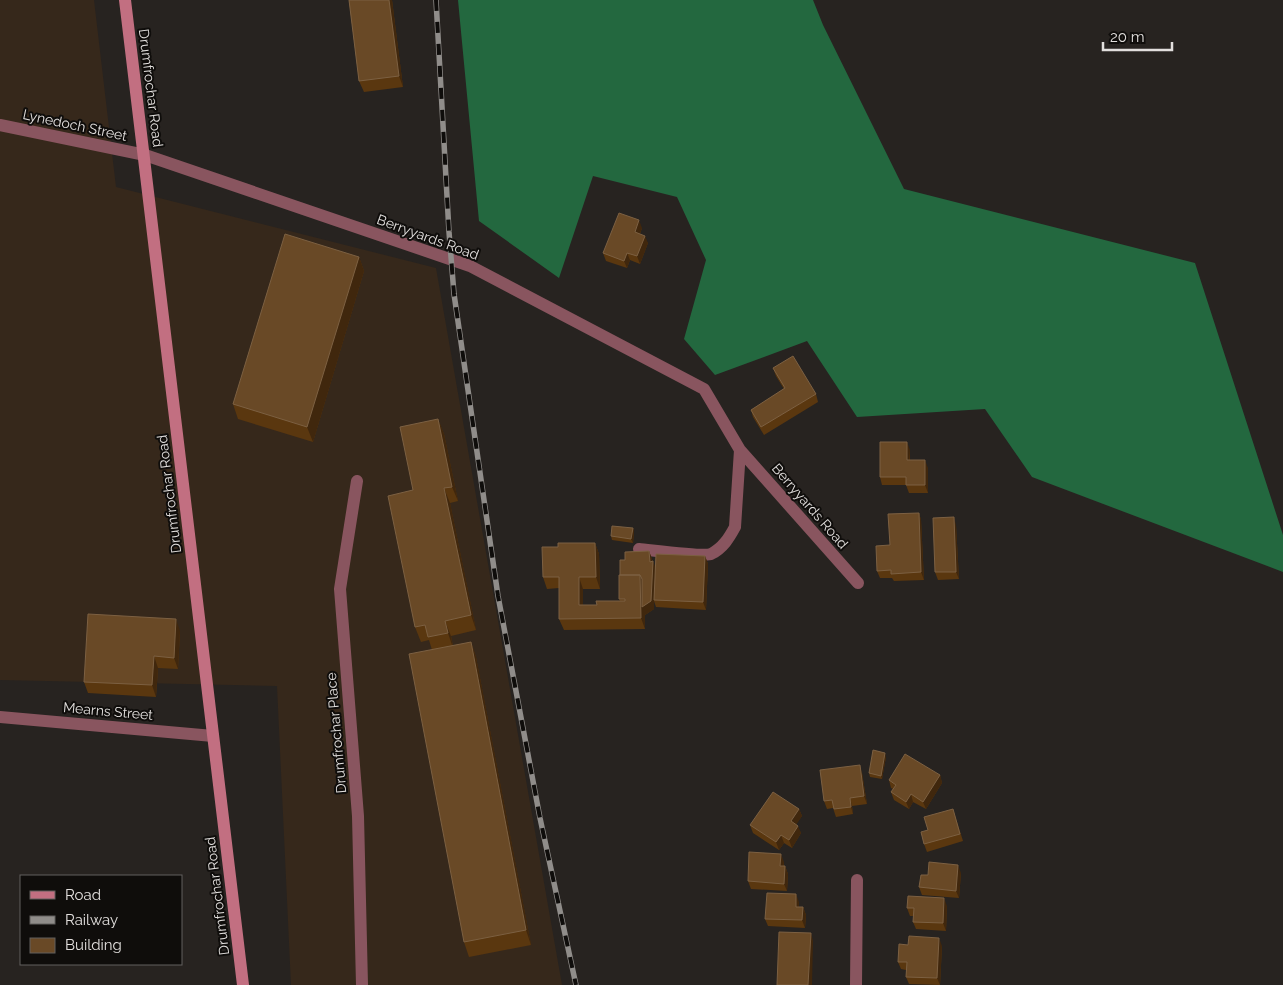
<svg xmlns="http://www.w3.org/2000/svg" width="1283" height="985" font-family="Raleway,sans-serif">
<rect width="100%" height="100%" fill="#272320"/>
<path fill="#36281b" d="M0 0H94L116 187 436 268 562 985H291L277 686 0 680Z"/>
<path fill="#23683f" d="M458 0H813L823 25 904 189 1195 263 1283 535V572L1032 477 985 409 857 417 807 341 715 375 684 339 706 260 677 197 593 176 559 278 479 221Z"/>
<g fill="none" stroke-linecap="round" stroke-linejoin="round">
<path stroke="#89555f" stroke-width="12" d="M357 481 340 589 358 816 362 985"/>
<path stroke="#89555f" stroke-width="12" d="M0 125 145 155 470 266 704 389 740 450 858 583
M639 549C651 550 704 557 711 554 723 548 729 538 735 527L740 450
M0 717 213 736
M856 985 857 880"/>
<path stroke="#c26f81" stroke-width="12" d="M125 0 243 985"/>
<defs>
<path id="rail" d="M436 0 449 232 454 294 498 596 540 818 576 985"/>
</defs>
<use href="#rail" stroke="#908d8a" stroke-width="5.5"/>
<use href="#rail" stroke="#0f0d0b" stroke-width="4" stroke-dasharray="11" stroke-linecap="butt"/>
</g>
<path fill="#5a370f" d="M349 0H392L403 87 364 92 359 81Z
M642 228 640 234 648 243 640 264 630 260 627 268 606 261 603 253Z
M359 257 364 271 313 442 238 419 233 404Z
M773 368 816 394 818 402 764 435 753 417 751 410 784 389 776 376Z
M438 419 444 434 458 501 450 503 476 630 451 636 453 646 471 642 476 657 531 945 469 957 464 942 432 650 429 640 421 642 415 627 413 490Z
M910 450V460L928 468V493H909L906 485H882L880 477Z
M919 513 921 520 924 580 894 581 892 578H880L877 571 890 545Z
M956 525 959 579 938 580 935 572Z
M633 528 634 532 633 543 612 540 611 536Z
M595 543 599 554 600 589H583V605H597L620 601 619 599 620 575 625 560 649 551 655 568 705 556 708 564 706 610 656 607 654 601V609L645 615V629L564 630 559 619V588L547 589 543 577 558 547Z
M180 631 178 669 158 668 156 697 88 693 84 682Z
M886 757 882 779 870 777 869 773Z
M862 773 867 804 852 806 853 814 836 817 833 808 827 809 824 801Z
M940 775 942 783 926 809 913 802 909 809 894 800 891 792 893 789 891 788 889 780Z
M799 809 802 816 796 824 801 833 792 848 784 843 779 850 753 833 750 825Z
M953 809 963 841 927 852 924 844 928 830Z
M784 862V866H785L788 874 787 891 751 889 748 881Z
M961 873 959 898 922 895 919 887 928 875Z
M799 902V907H803L806 915 805 928 768 926 765 919Z
M947 906 946 931 916 929 913 922 914 916H910L907 908Z
M942 946 940 985 909 984 906 977V970L901 969 898 962Z"/>
<path fill="#40270d" d="M389 0H392L403 87 399 76Z
M639 220 642 228 638 239 635 232Z
M645 236 648 243 640 264 637 256Z
M627 253 630 260 627 268 624 261Z
M359 257 364 271 313 442 307 427Z
M438 419 444 434 458 501 452 487Z
M907 442 910 450 909 468 907 460Z
M925 460 928 468V493L925 485Z
M444 488 450 503 476 630 471 615Z
M919 513 921 520 924 580 921 572Z
M954 517 956 525 959 579 956 572Z
M633 528 634 532 633 543 631 539Z
M595 543 599 554 600 589 596 577Z
M649 551 652 559V569L653 561 656 569 654 600V609L645 615V629L641 618 640 575 650 562Z
M705 556 708 564 706 610 703 602Z
M579 577 583 589V617L579 605Z
M176 619 180 631 178 669 174 658Z
M445 621 451 636 453 648 448 633Z
M471 642 476 657 531 945 526 930Z
M154 656 158 668 156 697 152 685Z
M885 753 886 757 882 779 881 776Z
M860 765 862 773 867 804 864 796Z
M940 775 942 783 926 809 923 802Z
M911 794 913 802 909 809 906 802Z
M850 798 852 806 853 814 851 807Z
M799 809 802 816 794 828 791 821Z
M798 826 801 833 792 848 789 840Z
M781 835 784 843 779 850 776 842Z
M781 854 784 862 783 873 780 866Z
M958 865 961 873 959 898 956 891Z
M785 866 788 874 787 891 784 884Z
M796 894 799 902V915L796 907Z
M944 898 947 906 946 931 943 923Z
M803 907 806 915 805 928 802 920Z
M811 933 813 941 812 985H808Z
M939 938 942 946 940 985 937 978Z"/>
<path fill="#694926" stroke="#7c6042" d="M349 0H389L399 76 359 81Z
M619 213 639 220 635 232 645 236 637 256 627 253 624 261 603 253Z
M285 234 359 257 307 427 233 404Z
M793 356 816 394 761 427 751 410 785 388 773 368Z
M438 419 452 487 444 488 471 615 445 621 448 633 428 637 425 625 415 627 388 496 413 490 400 427Z
M880 442H907V460H925V485H906V477H880Z
M919 513 921 572 891 574V570L877 571 876 546 890 545 888 514Z
M954 517 956 572H935L933 518Z
M612 526 633 528 631 539 611 536Z
M558 543H595L596 577H579V605H597L596 601H625V599H619V575H640L641 618 559 619V577H543L542 547H558Z
M649 551 650 562 653 561 651 601 642 607V579L640 575H620V560H625V552Z
M656 554 705 556 703 602 654 600Z
M88 614 176 619 174 658 154 656 152 685 84 682Z
M471 642 526 930 464 942 409 654Z
M873 750 885 753 881 776 869 773Z
M905 754 940 775 923 802 911 794 906 802 891 792 896 785 889 780Z
M860 765 864 796 850 798 851 807 834 809 832 800 824 801 820 770Z
M773 792 799 809 791 821 798 826 789 840 781 835 776 842 750 825Z
M953 809 960 834 924 844 921 832 928 830 924 817Z
M749 852 781 854 780 866H785L784 884 748 881Z
M929 862 958 865 956 891 919 887 921 875H928Z
M767 893 796 894V907H803L802 920 765 919Z
M908 896 944 898 943 923 913 922 914 908H907Z
M779 932 811 933 808 985H777Z
M909 936 939 938 937 978 906 977 907 962H898L899 944 908 945Z"/>
<g text-anchor="middle" stroke-width="4" stroke-linejoin="round" paint-order="stroke">
<g font-size="14" fill="#e2dfdd" stroke="#0f0d0b">
<text transform="translate(151 88) rotate(83)" y="5">Drumfrochar Road</text>
<text transform="translate(75 125) rotate(12)" y="5">Lynedoch Street</text>
<text transform="translate(428 237) rotate(20)" y="5">Berryyards Road</text>
<text transform="translate(169 494) rotate(-97)" y="5">Drumfrochar Road</text>
<text transform="translate(810 506) rotate(49)" y="5">Berryyards Road</text>
<text transform="translate(108 711) rotate(5)" y="5">Mearns Street</text>
<text transform="translate(336 733) rotate(-95)" y="5">Drumfrochar Place</text>
<text transform="translate(217 896) rotate(-97)" y="5">Drumfrochar Road</text>
</g>
</g>
<rect x="20" y="875" width="162" height="90" fill="#0f0d0b" stroke="#63615f"/>
<rect x="30" y="891" width="25" height="8" fill="#c26f81" stroke="#63615f"/>
<text x="65" y="900" font-size="15" fill="#e2dfdd">Road</text>
<rect x="30" y="916" width="25" height="8" fill="#908d8a" stroke="#63615f"/>
<text x="65" y="925" font-size="15" fill="#e2dfdd">Railway</text>
<rect x="30" y="938" width="25" height="15" fill="#694926" stroke="#63615f"/>
<text x="65" y="950" font-size="15" fill="#e2dfdd">Building</text>
<path d="M1103 42v8h69v-8" fill="none" stroke="#e2dfdd" stroke-width="2.5"/>
<text x="1110" y="42" font-size="15" fill="#e2dfdd" stroke="#0f0d0b" stroke-width="4" paint-order="stroke">20 m</text>
</svg>
